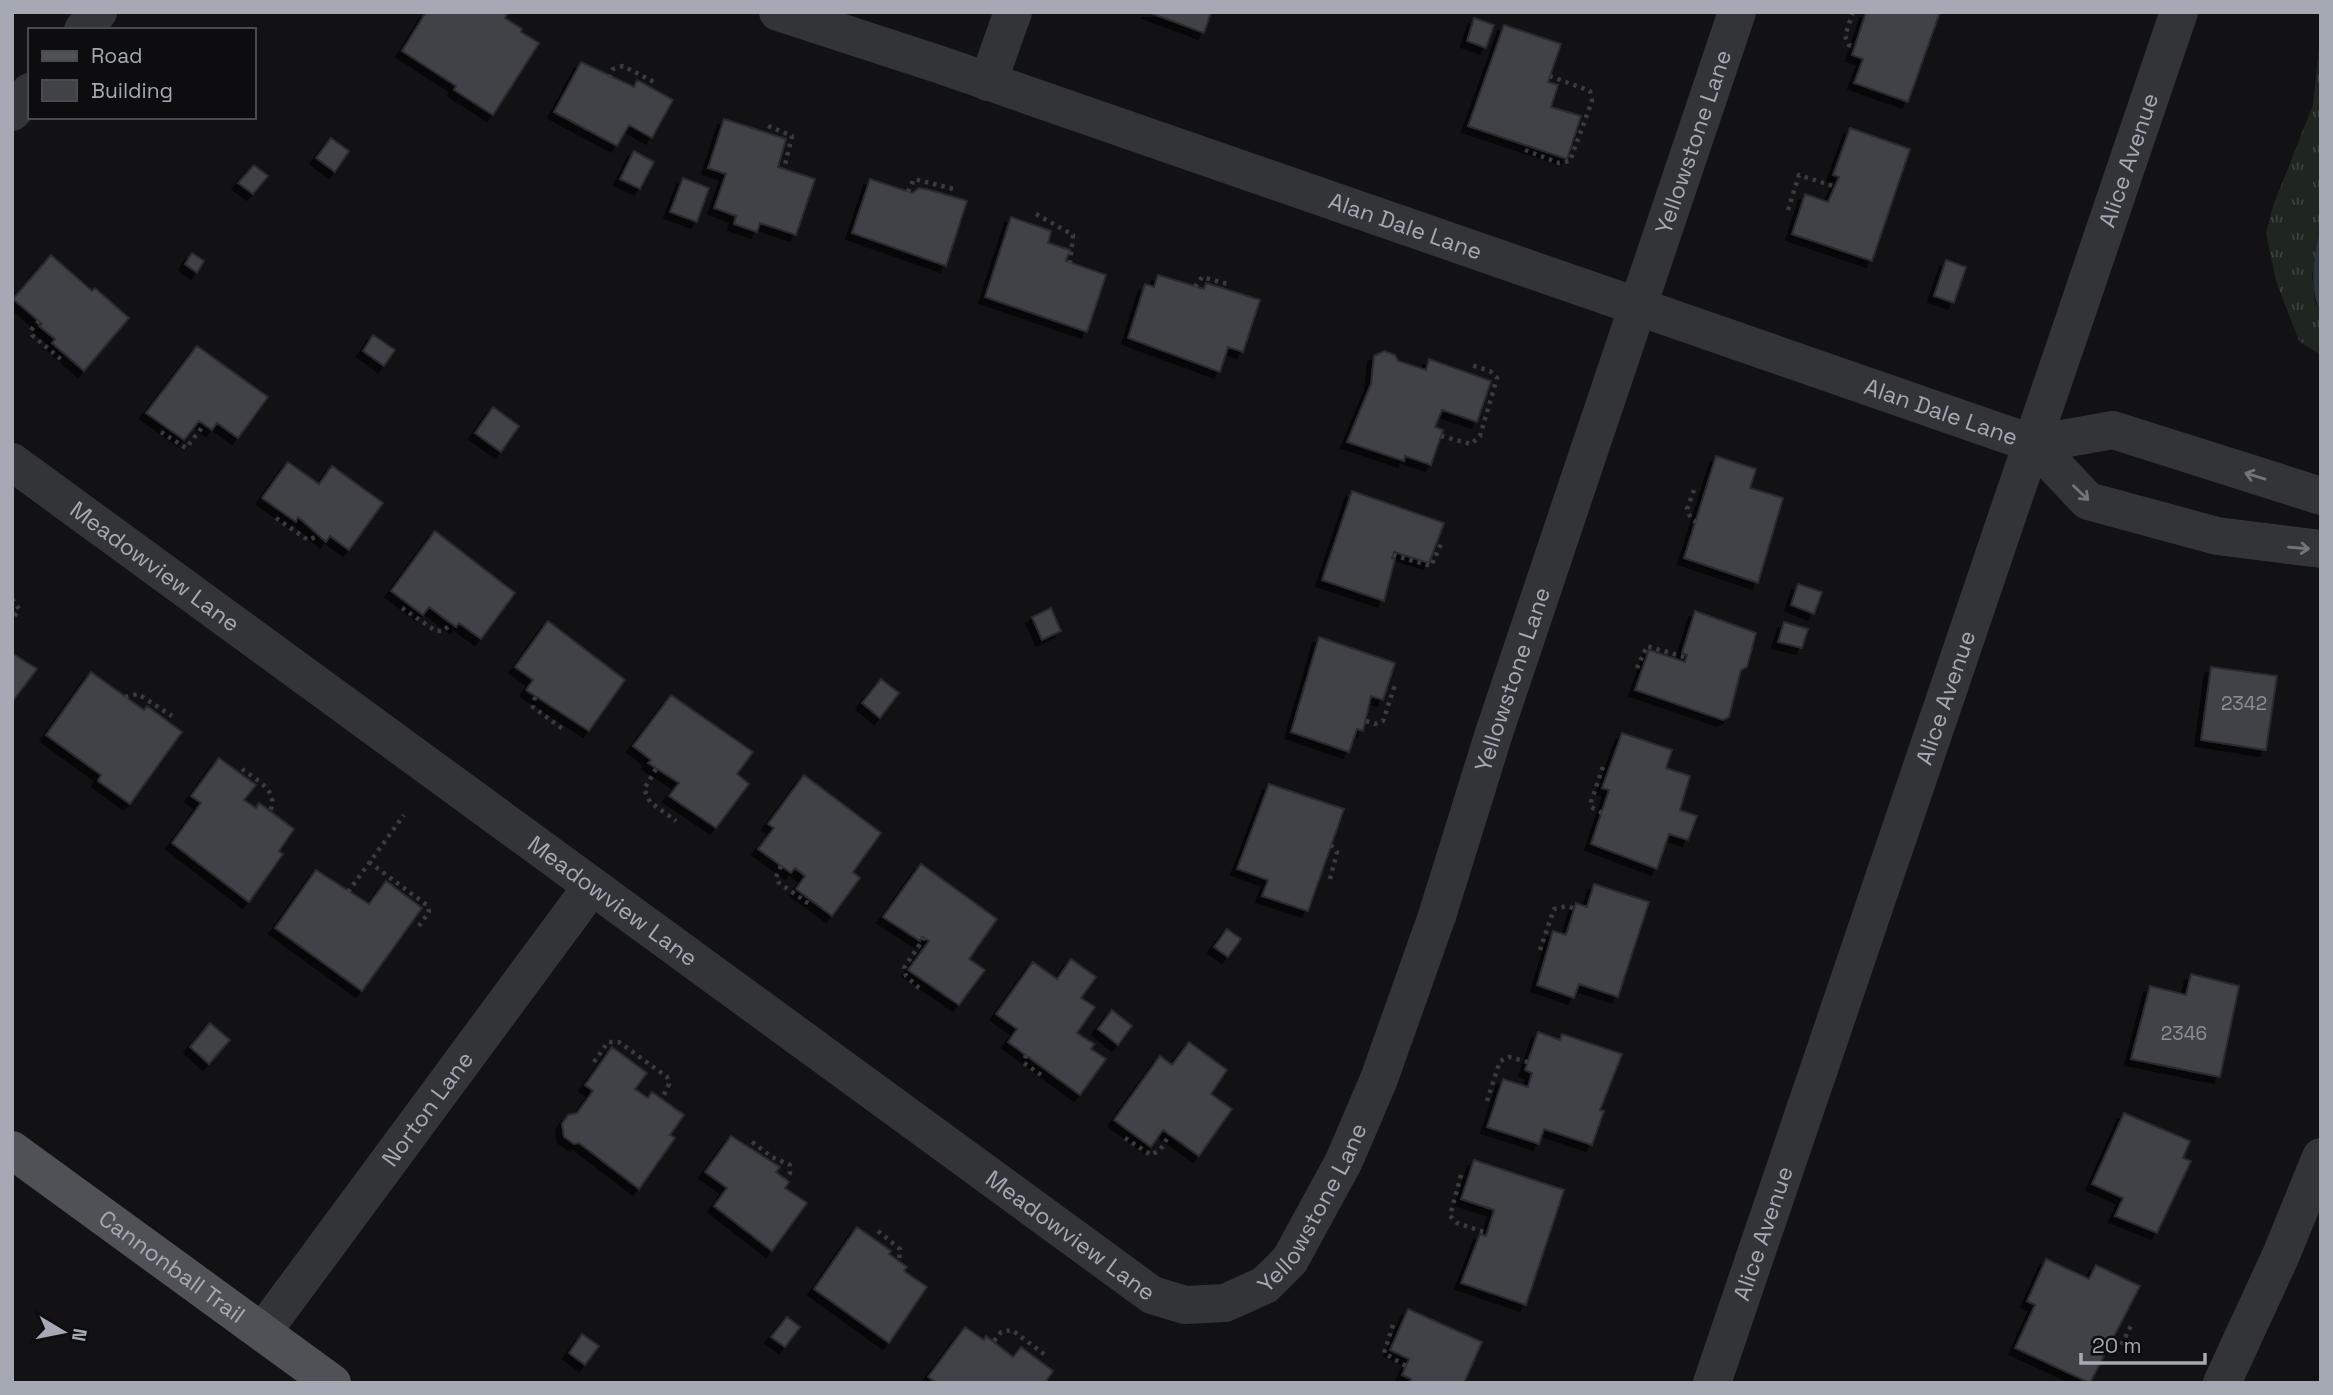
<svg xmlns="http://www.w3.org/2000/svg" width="2333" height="1395" font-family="'Space Grotesk',sans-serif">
<defs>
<pattern id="grass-tufts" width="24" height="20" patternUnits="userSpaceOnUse" patternTransform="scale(1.75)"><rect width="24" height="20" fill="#1f2620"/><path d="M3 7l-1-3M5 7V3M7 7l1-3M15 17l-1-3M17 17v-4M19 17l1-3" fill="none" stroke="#3d433e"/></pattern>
<filter id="shadow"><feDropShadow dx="-6" dy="6" stdDeviation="0" flood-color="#0009"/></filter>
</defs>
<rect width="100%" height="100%" fill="#121214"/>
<path fill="url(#grass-tufts)" d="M2321 30V225L2312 276 2315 302 2321 313V355L2299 341 2276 281 2266 233 2273 206 2313 105Z"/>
<path fill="#2c343c" d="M2321 225V313C2307 284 2315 255 2321 225Z"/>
<path fill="#414247" stroke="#2c2c30" stroke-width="2" filter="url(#shadow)" d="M426 12H502L507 15 505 18 522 29 521 32 539 43 493 115 454 90 456 86 402 51Z
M1148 12H1211L1204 33Z
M1866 12H1940L1908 102 1854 83 1863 59 1852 55Z
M1474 18 1494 25 1486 48 1467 41Z
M1504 25 1561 44 1548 82 1558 85 1551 107 1581 116 1567 159 1468 126Z
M581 62 634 87 637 80 673 100 652 138 629 125 617 146 554 112Z
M724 119 786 139 778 167 815 179 796 235 760 223 757 232 734 224 736 216 714 208 726 174 708 168Z
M1850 128 1910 149 1872 261 1792 234 1805 194 1828 202 1839 177 1833 175Z
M331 138 349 151 335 172 316 158Z
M634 151 654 162 640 189 620 179Z
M254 165 268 176 253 194 238 183Z
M683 178 709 188 697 222 670 212Z
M870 179 912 193 919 188 930 190 967 201 946 266 852 233Z
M1011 217 1051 231 1048 243 1070 250 1066 261 1106 275 1087 332 985 297Z
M192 253 204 261 197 273 185 264Z
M51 255 92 291 95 288 129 318 84 371 52 343 55 339 39 326 42 324 13 299Z
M1946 260 1966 267 1954 303 1934 296Z
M1158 275 1204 289 1206 283 1260 300 1243 352 1228 347 1220 372 1128 338 1145 284 1154 287Z
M373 335 395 350 384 366 363 351Z
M197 346 268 397 238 438 217 423 212 430 199 421 184 440 146 413Z
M1384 351 1395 355 1398 361 1426 370 1429 359 1491 381 1477 422 1442 410 1435 427 1443 430 1431 465 1405 456 1404 461 1347 442 1371 384 1374 356Z
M493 407 519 426 501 452 475 433Z
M1716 456 1756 469 1750 488 1783 498 1758 583 1684 558Z
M288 462 319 484 332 466 383 503 349 550 330 536 326 542 298 517 296 522 262 498Z
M1352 491 1444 523 1429 563 1394 552 1392 558 1395 559 1384 601 1322 580Z
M435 531 515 593 481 639 459 623 456 627 429 607 423 615 391 591Z
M1798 584 1822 592 1814 614 1791 605Z
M1051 608 1061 631 1042 640 1032 617Z
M1695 611 1756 633 1747 667 1741 670 1729 717 1723 720 1635 690 1649 650 1685 662 1687 655 1682 653Z
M548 621 625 680 589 731 526 690 533 680 515 667Z
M1784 622 1808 629 1802 648 1778 642Z
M1319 637 1395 663 1383 700 1371 696 1363 731 1357 729 1349 752 1291 732Z
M12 653 37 669 12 702Z
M2211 667 2277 676 2266 750 2201 740Z
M91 672 144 710 147 706 182 732 130 804 98 781 101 775 46 735Z
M881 679 899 693 880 718 862 703Z
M671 695 753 752 737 774 749 784 716 828 669 796 679 783 648 763 651 760 633 746Z
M1622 733 1672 750 1666 768 1690 776 1680 810 1697 816 1688 840 1669 834 1657 869 1591 844 1609 790 1602 788Z
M219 758 256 785 244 800 256 808 259 803 294 829 279 851 283 854 249 902 172 843 201 803 191 796Z
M804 775 881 833 853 872 860 878 832 916 796 889 805 876 795 868 791 873 758 849 774 828 768 824Z
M1269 784 1344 809 1308 911 1262 896 1268 880 1237 869Z
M921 864 997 919 969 959 985 970 959 1005 908 970 929 941 922 937 920 941 883 917Z
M316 870 369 904 386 881 422 908 362 991 275 928Z
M1594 884 1649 902 1618 997 1579 984 1574 998 1537 985 1553 931 1566 935 1576 903 1587 907Z
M1227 929 1241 939 1228 957 1214 947Z
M1071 959 1096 977 1081 998 1095 1007 1077 1033 1094 1044 1091 1049 1106 1059 1080 1095 1008 1042 1017 1029 996 1014 1033 962 1057 979Z
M2191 974 2239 986 2220 1077 2131 1059 2150 986 2186 995Z
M1112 1010 1132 1026 1118 1045 1098 1029Z
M210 1023 230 1040 209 1064 190 1047Z
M1538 1032 1560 1040 1562 1034 1622 1054 1600 1110 1604 1111 1592 1145 1544 1129 1539 1144 1487 1127 1503 1079 1528 1087 1532 1073 1525 1070Z
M1189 1042 1227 1070 1211 1094 1232 1109 1199 1156 1163 1130 1151 1147 1114 1120 1160 1056 1172 1065Z
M612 1047 647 1073 635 1089 648 1098 652 1092 684 1115 670 1135 675 1138 639 1189 579 1143 574 1144 564 1137 562 1124 568 1115 577 1113 593 1091 585 1085Z
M2124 1113 2190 1141 2183 1158 2191 1161 2157 1233 2115 1216 2123 1198 2092 1184Z
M731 1136 780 1167 776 1172 789 1182 785 1188 807 1203 772 1251 714 1206 727 1188 705 1172Z
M1474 1160 1564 1190 1526 1305 1461 1283 1480 1234 1486 1236 1494 1210 1461 1199Z
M857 1227 891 1251 889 1254 907 1267 904 1271 927 1287 889 1343 814 1289Z
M2046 1259 2089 1279 2096 1265 2140 1286 2090 1383 2015 1348 2035 1305 2027 1301Z
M1408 1309 1482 1342 1464 1383H1409L1411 1379 1402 1375 1409 1359 1390 1350Z
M787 1317 800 1327 785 1347 771 1337Z
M965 1327 984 1340 986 1336 1013 1357 1021 1347 1053 1371 1045 1383H937L928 1377Z
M582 1334 599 1346 585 1365 569 1353Z"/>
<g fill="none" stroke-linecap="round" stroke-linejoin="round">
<path stroke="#393b3f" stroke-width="4.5" stroke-dasharray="3.5 5" stroke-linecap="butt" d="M1853 12 1845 36 1849 45 1855 47
M609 78 613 69 623 66 658 84
M768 126 792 136 784 169
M1525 150 1559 163 1570 161 1592 101 1590 91 1550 76
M908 192 914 179 954 189
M1788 210 1799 175 1833 186
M1036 214 1073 235 1070 263
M1195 287 1202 277 1228 284
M39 321 31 330 32 335 63 361
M161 432 186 448 204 425
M1441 436 1471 444 1480 436 1497 378 1490 371 1471 365
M1694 490 1687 509 1691 519 1696 522
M276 518 308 540 318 536
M1393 555 1431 566 1441 544
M12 599 19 609 12 620
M402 608 436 631H443L451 624
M1637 668 1647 646 1687 658
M125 697 138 694 172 716
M535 697 533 707 564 730
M1366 721 1375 724 1383 721 1396 682
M242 769C256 780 280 791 270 811
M656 769 644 789 650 802 676 821
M1602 813 1591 807V802L1603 767
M369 862 428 906 429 912 416 930
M781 866 776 877 778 882 809 904
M1330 879 1337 852 1331 845
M348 892 404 815
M1540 950 1554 909 1567 906 1575 909
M919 988 906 976 904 968 924 938
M1026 1055 1024 1063 1044 1077
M594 1062 608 1042H619L667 1077 669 1084 662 1099
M1487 1101 1500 1061 1509 1057 1528 1062
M1125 1138 1151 1155 1160 1150 1170 1134
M752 1142 772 1157 790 1165V1173L785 1179
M1461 1175 1450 1216 1457 1223 1487 1233
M878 1231 900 1249 899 1261
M1393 1325 1384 1353 1406 1366
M994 1341 1001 1332 1012 1330 1044 1354
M2107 1347 2119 1349 2132 1324"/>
<g stroke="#333438" stroke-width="38">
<path id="s1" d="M778 12 938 64 2034 444 2088 501 2217 536 2321 549"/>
<path d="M83 30 98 12"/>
<path d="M988 82 1013 12"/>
<path d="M12 112 30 92"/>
<path d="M2034 444 2113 430 2321 496"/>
<path id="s2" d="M12 462 1152 1295 1185 1305 1225 1303 1265 1285 1290 1260 1344 1161 1379 1079 1437 916 1494 733 1737 12"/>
<path id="s3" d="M264 1330 592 886"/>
<path id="s4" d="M1712 1383 2179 12"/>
<path d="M2222 1383 2281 1255 2321 1157"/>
</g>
<path stroke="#505157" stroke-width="38" id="s5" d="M12 1150 332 1383"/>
</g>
<defs><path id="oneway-shaft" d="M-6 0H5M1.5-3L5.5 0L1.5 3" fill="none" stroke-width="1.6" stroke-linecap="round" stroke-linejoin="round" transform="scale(1.75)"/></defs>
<g stroke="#71747c">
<use href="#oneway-shaft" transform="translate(2255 476) rotate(-163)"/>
<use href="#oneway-shaft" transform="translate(2081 493) rotate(44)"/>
<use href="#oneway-shaft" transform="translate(2299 548) rotate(5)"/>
</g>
<g text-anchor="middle" stroke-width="7" stroke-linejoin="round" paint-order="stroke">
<g font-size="19" fill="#8b8f99">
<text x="2244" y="710">2342</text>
<text x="2184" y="1040">2346</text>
</g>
<g font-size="23" fill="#a4a9b4" stroke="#0d0d0f">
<text dy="8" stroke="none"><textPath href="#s2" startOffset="2756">Yellowstone Lane</textPath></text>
<text dy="8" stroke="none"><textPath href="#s4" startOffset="1292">Alice Avenue</textPath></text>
<text dy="8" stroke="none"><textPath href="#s1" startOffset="663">Alan Dale Lane</textPath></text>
<text dy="8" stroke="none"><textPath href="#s1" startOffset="1230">Alan Dale Lane</textPath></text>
<text dy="8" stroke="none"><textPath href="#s2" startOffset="177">Meadowview Lane</textPath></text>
<text dy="8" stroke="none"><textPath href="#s2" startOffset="2189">Yellowstone Lane</textPath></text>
<text dy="8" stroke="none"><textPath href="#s4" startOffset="724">Alice Avenue</textPath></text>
<text dy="8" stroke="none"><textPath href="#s2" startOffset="744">Meadowview Lane</textPath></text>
<text dy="8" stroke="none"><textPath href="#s3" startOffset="275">Norton Lane</textPath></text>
<text dy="8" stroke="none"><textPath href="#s2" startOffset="1622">Yellowstone Lane</textPath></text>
<text dy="8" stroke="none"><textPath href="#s2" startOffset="1311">Meadowview Lane</textPath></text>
<text dy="8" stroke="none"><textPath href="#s4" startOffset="158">Alice Avenue</textPath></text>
<text dy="8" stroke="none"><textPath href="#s5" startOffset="198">Cannonball Trail</textPath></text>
</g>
</g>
<rect width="2333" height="1395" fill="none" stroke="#a4a9b4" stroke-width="28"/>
<rect x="28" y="28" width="228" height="91" fill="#0d0d0f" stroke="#494b51" stroke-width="2"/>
<rect x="42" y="51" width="35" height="10" fill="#505157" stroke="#494b51" stroke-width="2"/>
<text x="91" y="63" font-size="21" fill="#a4a9b4">Road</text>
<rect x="42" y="80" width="35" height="21" fill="#414247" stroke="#494b51" stroke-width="2"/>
<text x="91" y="98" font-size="21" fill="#a4a9b4">Building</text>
<g transform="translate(63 1332) rotate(100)" stroke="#0d0d0f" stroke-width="5" paint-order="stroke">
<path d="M0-5L12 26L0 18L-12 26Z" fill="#a4a9b4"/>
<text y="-10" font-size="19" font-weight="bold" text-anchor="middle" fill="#a4a9b4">N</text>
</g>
<path d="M2081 1353v10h124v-10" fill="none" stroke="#a4a9b4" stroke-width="3.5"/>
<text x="2092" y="1353" font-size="21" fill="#a4a9b4" stroke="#0d0d0f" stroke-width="5" paint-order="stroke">20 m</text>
</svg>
